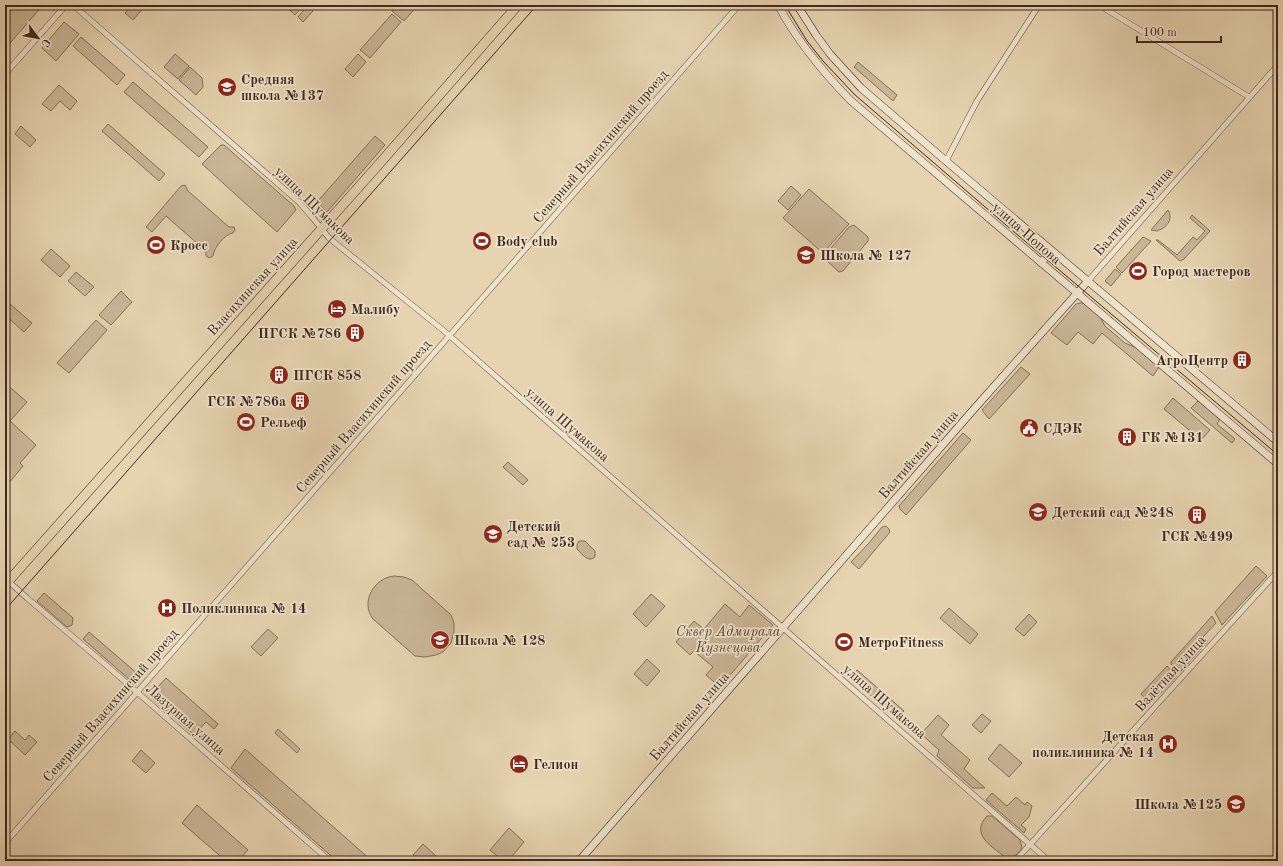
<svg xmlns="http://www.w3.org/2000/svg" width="1283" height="866" font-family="'Old Standard TT',serif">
<rect width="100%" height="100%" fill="#e6d4b1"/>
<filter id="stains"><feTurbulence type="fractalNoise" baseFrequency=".005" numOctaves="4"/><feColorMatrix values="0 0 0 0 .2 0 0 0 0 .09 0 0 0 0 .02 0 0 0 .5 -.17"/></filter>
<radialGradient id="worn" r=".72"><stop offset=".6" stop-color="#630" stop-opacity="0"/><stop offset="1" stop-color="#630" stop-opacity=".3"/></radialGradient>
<path fill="#cab798" stroke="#86705a" d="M5 5H43L5 49Z
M132 5H146L133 20 125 13Z
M284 5H304L295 15Z
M397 5H418L404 21 392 11Z
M307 6 313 11 303 22 298 17Z
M392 14 401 22 370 58 360 50Z
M64 22 79 34 56 61 42 48Z
M81 37 125 75 117 85 73 46Z
M175 54 189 66 178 79 164 67Z
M358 54 366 62 353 77 345 69Z
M858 62 897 95 893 101 854 67Z
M190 67 202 78 203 87 196 95 179 80Z
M133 82 208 147 199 157 124 92Z
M59 85 77 101 70 110 60 101 51 111 42 104Z
M108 124 165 174 159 181 102 131Z
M21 126 36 140 30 147 15 134Z
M375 136 385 145 327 212 317 202Z
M221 145H224L294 206 296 210 277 232 202 164Z
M185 185 188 191 229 227H234L235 230 233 233C225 234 214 247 213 256L209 258 206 256V251L166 216 152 232 146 227 181 186Z
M791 186 801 195 788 210 778 201Z
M809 189 849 224 823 253 783 218Z
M1168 210C1174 220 1166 228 1157 231L1151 230Z
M1192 215 1210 231 1184 259 1180 261 1156 240H1158L1177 255 1193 237 1197 240 1205 231 1190 218Z
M854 225 868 237V241L843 271 839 272 827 261 825 260V255L849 227Z
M1143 237 1151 241 1122 273 1116 267Z
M51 249 70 266 60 277 41 260Z
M1115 269 1121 274 1111 286 1105 281Z
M76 272 94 287 85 296 68 281Z
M121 291 132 302 111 325 99 315Z
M1080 303H1084L1099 315 1105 326 1125 343 1137 348 1157 364 1159 367 1153 376 1102 333 1093 344 1078 332 1067 345 1051 333 1076 304Z
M10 304 32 323 24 332 5 315V310Z
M96 320 107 330 69 373 57 363Z
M1021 367 1030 374 989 419 982 410Z
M5 383 27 402 10 421 36 445 20 463 23 466 5 488Z
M1173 398 1210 430 1201 440 1164 409Z
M1198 401 1200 402 1220 419 1217 424 1235 439 1232 443 1191 408Z
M963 433 971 440 906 515 900 509 899 506Z
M508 462 528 480 523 485 503 467Z
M886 526 889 529 890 532 859 569 851 562 869 543 882 527Z
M579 541H585L595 551V557C588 563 582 554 577 549V545Z
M1256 566 1267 576 1222 625 1215 612Z
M394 576 404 577 412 580 451 615 454 623V632L451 643 443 652 436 655 425 657 415 656 373 619C360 602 374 578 394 576Z
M44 593 73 618 72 625 67 627 37 601Z
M651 594 665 606 646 627 633 614Z
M725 604 740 617 749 605 773 625 720 687 706 675 713 667 694 651 690 655 676 642 694 621 704 629Z
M949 608 978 634 970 644 940 618Z
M1029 614 1037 622 1024 636 1015 629Z
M1212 616 1216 623 1203 637 1208 641 1181 671H1179L1171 664V662Z
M268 629 278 638 261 656 251 647Z
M89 632 139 675 134 681 130 680 83 639Z
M647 659 660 671 647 686 634 674Z
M1167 666 1176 674V677L1151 703H1149L1141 694Z
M857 670 904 711 897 719 851 678Z
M166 678 218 724 214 729 206 722 194 735 150 696Z
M982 714 991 721 981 733 972 725Z
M938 715 949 725 941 735 970 760 964 769 985 788H973L937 756 939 750 921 734Z
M278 729 300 749 297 753 275 733Z
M15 731 25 740 29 735 37 742 25 755 8 739Z
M1000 744 1022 763 1009 777 988 759Z
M245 749 372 861H337L231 768Z
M141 750 155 763 146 773 132 761Z
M992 793 1007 806 1016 797 1025 805 1027 802 1032 806 1029 817 1021 825 1026 829 1024 833 986 800Z
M197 805 248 850 238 861H226L182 823Z
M987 816H992L1020 840 1022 847C1019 854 1013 858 1005 857 991 846 970 834 987 816Z
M509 828 524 842 508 861H503L490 850Z
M423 844 437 857 433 861H419L413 855Z"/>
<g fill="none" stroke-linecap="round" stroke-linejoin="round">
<defs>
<path id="minor" d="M73 5 299 202 312 217 329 238 443 330 1049 861
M1099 5 1249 97
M5 74 66 5
M946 161 977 101 1039 5
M1088 281 1278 65
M5 576 8 581 27 598 106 665 330 861
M5 843 739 5
M1015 861 1278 571"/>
<path id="secondary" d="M778 5C797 41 822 71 850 100L1278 464
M797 5 816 35 830 54 861 88 946 161 1278 442
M1041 263 1051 250
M579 861 974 409 1088 281"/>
<path id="trunk" d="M5 585 380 163 518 5"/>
</defs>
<use href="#minor" stroke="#6a5342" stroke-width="6"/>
<use href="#secondary" stroke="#41281d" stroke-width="8"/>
<use href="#trunk" stroke="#41281d" stroke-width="10"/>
<use href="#minor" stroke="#efe3cc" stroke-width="5"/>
<use href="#secondary" stroke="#efe3cc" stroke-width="7"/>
<use href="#trunk" stroke="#e6d4b1" stroke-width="9"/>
<path stroke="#41281d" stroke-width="1" d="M785 5 807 41 823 61 854 94 1006 225 1278 455
M5 610 537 5"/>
</g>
<defs>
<symbol id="school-disc" viewBox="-11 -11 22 22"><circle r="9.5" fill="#8f2418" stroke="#efe3cc"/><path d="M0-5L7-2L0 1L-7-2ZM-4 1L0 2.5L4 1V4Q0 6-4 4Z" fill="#fff"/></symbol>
<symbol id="stadium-disc" viewBox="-11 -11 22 22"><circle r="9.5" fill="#8f2418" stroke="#efe3cc"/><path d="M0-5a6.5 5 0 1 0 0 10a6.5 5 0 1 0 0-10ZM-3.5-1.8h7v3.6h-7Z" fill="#fff"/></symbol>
<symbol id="hotel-disc" viewBox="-11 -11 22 22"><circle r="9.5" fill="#8f2418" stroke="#efe3cc"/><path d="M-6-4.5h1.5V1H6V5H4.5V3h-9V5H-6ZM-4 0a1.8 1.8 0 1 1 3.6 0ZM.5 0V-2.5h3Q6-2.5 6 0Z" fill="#fff"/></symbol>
<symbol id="building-disc" viewBox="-11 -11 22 22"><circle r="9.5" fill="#8f2418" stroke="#efe3cc"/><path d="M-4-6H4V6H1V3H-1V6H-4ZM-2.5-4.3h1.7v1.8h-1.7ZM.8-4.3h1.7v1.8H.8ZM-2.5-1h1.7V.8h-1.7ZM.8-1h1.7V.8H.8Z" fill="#fff"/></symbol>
<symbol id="civic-disc" viewBox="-11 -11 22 22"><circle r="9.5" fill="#8f2418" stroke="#efe3cc"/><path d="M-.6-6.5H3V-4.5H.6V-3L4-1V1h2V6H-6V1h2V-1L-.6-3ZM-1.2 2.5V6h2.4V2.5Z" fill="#fff"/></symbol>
<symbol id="hospital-disc" viewBox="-11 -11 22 22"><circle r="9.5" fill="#8f2418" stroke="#efe3cc"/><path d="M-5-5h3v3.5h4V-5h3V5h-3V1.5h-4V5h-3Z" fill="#fff"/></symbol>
</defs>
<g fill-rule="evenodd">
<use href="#school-disc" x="216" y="76" width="22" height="22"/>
<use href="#stadium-disc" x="471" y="230" width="22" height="22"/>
<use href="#stadium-disc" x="145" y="234" width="22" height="22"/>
<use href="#school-disc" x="795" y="244" width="22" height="22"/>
<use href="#stadium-disc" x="1127" y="260" width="22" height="22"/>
<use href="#hotel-disc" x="326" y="298" width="22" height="22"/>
<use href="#building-disc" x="344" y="322" width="22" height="22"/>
<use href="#building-disc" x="1231" y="349" width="22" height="22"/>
<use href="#building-disc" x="268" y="364" width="22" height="22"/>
<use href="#building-disc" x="289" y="390" width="22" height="22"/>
<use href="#stadium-disc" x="235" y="411" width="22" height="22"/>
<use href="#civic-disc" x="1018" y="417" width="22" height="22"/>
<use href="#building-disc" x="1116" y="426" width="22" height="22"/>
<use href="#school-disc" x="1027" y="501" width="22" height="22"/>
<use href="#building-disc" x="1186" y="504" width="22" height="22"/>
<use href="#school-disc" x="482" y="523" width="22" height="22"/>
<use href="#hospital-disc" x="156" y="597" width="22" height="22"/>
<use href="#school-disc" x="429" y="629" width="22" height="22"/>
<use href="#stadium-disc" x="833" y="631" width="22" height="22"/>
<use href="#hospital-disc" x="1157" y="733" width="22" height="22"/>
<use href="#hotel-disc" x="508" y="753" width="22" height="22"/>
<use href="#school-disc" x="1225" y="793" width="22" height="22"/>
</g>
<g text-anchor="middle" stroke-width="3.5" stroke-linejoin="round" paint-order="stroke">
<g font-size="14" font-weight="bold" fill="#41281d" stroke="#efe3cc" text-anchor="start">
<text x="241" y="84">Средняя<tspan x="241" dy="16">школа №137</tspan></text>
<text x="496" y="246">Body club</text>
<text x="170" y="250">Кросс</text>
<text x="820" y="260">Школа № 127</text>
<text x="1152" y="276">Город мастеров</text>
<text x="351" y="314">Малибу</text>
<text x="341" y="338" text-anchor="end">ПГСК №786</text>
<text x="1228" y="365" text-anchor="end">АгроЦентр</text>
<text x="293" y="380">ПГСК 858</text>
<text x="286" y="406" text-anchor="end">ГСК №786а</text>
<text x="260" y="427">Рельеф</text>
<text x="1043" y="433">СДЭК</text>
<text x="1141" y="442">ГК №131</text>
<text x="1052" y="517">Детский сад №248</text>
<text x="507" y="531">Детский<tspan x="507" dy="16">сад № 253</tspan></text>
<text x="1197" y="541" text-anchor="middle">ГСК №499</text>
<text x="181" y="613">Поликлиника № 14</text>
<text x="454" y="645">Школа № 128</text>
<text x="858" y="647">МетроFitness</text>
<text x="1154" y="741" text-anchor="end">Детская<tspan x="1154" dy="16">поликлиника № 14</tspan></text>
<text x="533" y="769">Гелион</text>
<text x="1222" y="809" text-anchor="end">Школа №125</text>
</g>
<g font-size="14" fill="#41281d" stroke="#efe3cc">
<text transform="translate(600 146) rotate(-49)" y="5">Северный Власихинский проезд</text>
<text transform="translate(315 205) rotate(44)" y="5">улица Шумакова</text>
<text transform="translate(1133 211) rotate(-49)" y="5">Балтийская улица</text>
<text transform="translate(1027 233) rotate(41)" y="5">улица Попова</text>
<text transform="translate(252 286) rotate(-48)" y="5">Власихинская улица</text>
<text transform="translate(363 416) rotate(-49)" y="5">Северный Власихинский проезд</text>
<text transform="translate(568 424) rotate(41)" y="5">улица Шумакова</text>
<text transform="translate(918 454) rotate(-49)" y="5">Балтийская улица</text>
<text transform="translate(1170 673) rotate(-48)" y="5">Взлётная улица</text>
<text transform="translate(885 701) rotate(41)" y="5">улица Шумакова</text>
<text transform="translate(110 705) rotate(-49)" y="5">Северный Власихинский проезд</text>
<text transform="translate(689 716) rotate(-49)" y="5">Балтийская улица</text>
<text transform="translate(186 719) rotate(41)" y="5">Лазурная улица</text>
</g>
<g font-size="14" font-style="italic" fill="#5c4536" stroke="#efe3cc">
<text x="728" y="636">Сквер Адмирала<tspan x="728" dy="16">Кузнецова</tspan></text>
</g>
</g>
<rect width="1283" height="866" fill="none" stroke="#e6d4b1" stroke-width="20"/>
<rect x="6" y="6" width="1271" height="854" fill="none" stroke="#41281d" stroke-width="2"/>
<rect x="10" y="10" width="1263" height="846" fill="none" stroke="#41281d"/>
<g transform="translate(38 38) rotate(122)" stroke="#efe3cc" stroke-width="3" paint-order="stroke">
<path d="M0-3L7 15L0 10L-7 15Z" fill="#41281d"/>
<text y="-6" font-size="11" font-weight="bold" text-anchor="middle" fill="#41281d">С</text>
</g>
<path d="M1137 36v6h84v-6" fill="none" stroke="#41281d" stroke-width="2"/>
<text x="1143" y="36" font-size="12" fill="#41281d" stroke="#efe3cc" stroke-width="3" paint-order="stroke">100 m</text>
<rect width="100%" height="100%" filter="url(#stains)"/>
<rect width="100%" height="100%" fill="url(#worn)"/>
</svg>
